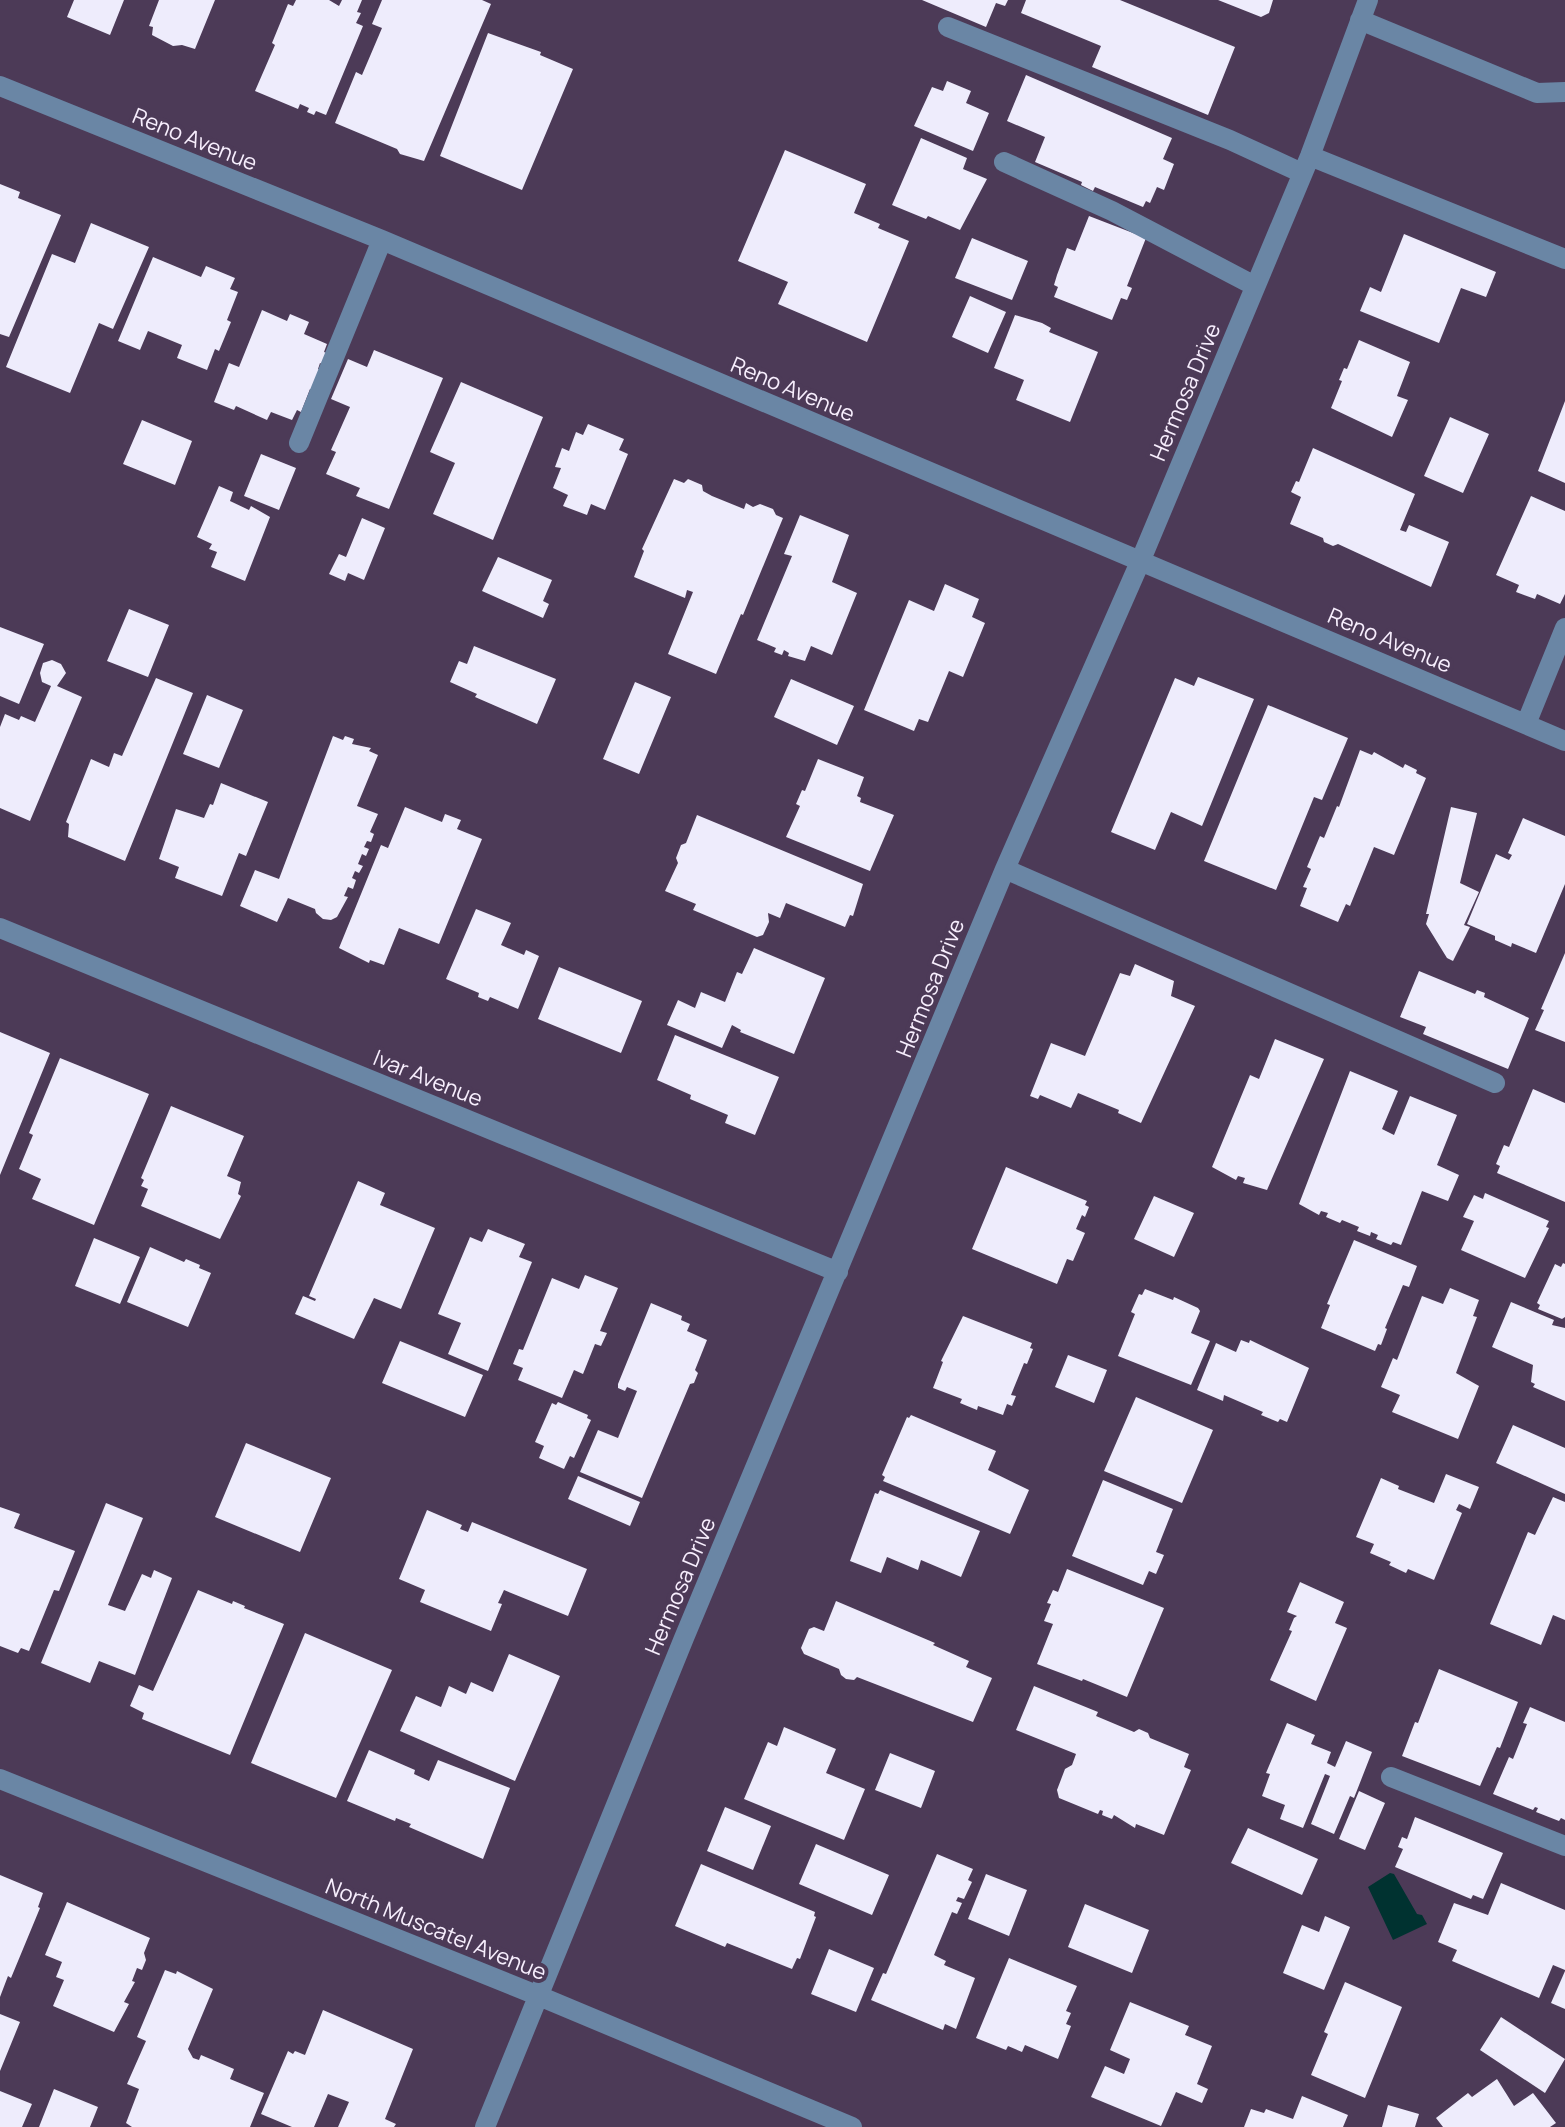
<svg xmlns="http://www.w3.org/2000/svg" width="1565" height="2127" font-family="Manrope,sans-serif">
<rect width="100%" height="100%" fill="#4c3a57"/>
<path fill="#003230" d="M1390 1873 1394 1874 1417 1914 1422 1915 1427 1924 1393 1940 1368 1887Z"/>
<path fill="#eeecfc" d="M74 0H124L110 35 67 17Z
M159 0H215L195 49 182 45 173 46 152 35 153 27 149 26Z
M296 0H329L339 6 342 0H362L357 12 361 13 356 23 363 26 326 115 316 111 314 115 307 112 309 108 300 104 298 109 255 91 275 45 272 43 288 4 293 6Z
M382 0H482L491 4 424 161 400 154 397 149 335 123 356 72 362 75 382 28 372 24Z
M922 0H1008L1005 6 996 3 986 27Z
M1026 0H1120L1235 47 1208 115 1092 67 1101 46 1021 13Z
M1218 0H1273L1269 13 1261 17Z
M488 33 541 52 540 55 573 69 522 190 440 156Z
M1026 75 1172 138 1163 159 1174 164 1164 190 1157 187 1150 203 1146 201 1143 207 1095 187 1093 191 1081 185 1082 182 1035 162 1045 137 1007 121Z
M947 81 971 91 966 103 989 113 973 151 914 126 932 87 943 91Z
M921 138 967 158 963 169 987 179 960 230 928 216 926 219 892 205Z
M785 150 866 184 854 213 880 224 878 228 909 241 867 342 778 304 788 282 738 261Z
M0 184 20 192 18 198 61 215 9 337 0 334Z
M1089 216 1146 238 1127 286 1132 288 1127 300 1121 298 1112 320 1054 297 1058 287 1054 285 1057 275 1067 248 1075 251Z
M91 223 149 247 113 329 99 323 70 393 6 367 52 254 75 263Z
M1404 234 1496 272 1486 297 1461 288 1439 343 1360 311 1370 287 1381 292Z
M972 238 1028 261 1012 300 955 278Z
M153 257 201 277 206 266 235 278 230 289 238 292 227 320 231 322 219 351 215 349 207 370 177 358 182 345 148 331 140 350 118 341Z
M970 296 1006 312 988 353 952 337Z
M262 310 287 321 290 314 309 322 304 334 327 344 324 352 329 354 324 365 320 363 318 369 323 371 315 391 310 389 301 412 297 410 292 420 271 412 267 420 236 406 234 410 214 402 229 363 239 367Z
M1015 315 1042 323 1051 328 1049 332 1098 352 1070 422 1016 400 1024 380 994 368Z
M1359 340 1410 362 1397 396 1408 400 1392 437 1331 408 1342 381 1339 380 1344 368 1347 369Z
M374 350 443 378 389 509 356 496 360 488 326 474 336 452 331 450 350 407 331 399 348 359 367 367Z
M461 382 543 417 493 540 433 514 455 463 430 452Z
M1565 401V483L1538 471Z
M1450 417 1489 434 1463 493 1424 476Z
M142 420 192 441 175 485 123 464Z
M588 424 624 439 619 450 628 454 605 510 591 504 587 515 563 506 568 495 553 488 561 468 555 467 562 448 569 451 576 432 583 435Z
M1313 448 1415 494 1400 530 1406 532 1409 525 1449 542 1431 587 1338 544 1333 546 1324 542 1323 538 1290 524 1301 497 1291 492 1296 481 1299 482Z
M261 454 296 468 279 510 244 496Z
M674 479 684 483 688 479 702 485 703 491 712 496 744 509 746 503 753 507 760 504 773 509 776 515 783 518 743 615 741 614 716 674 668 654 693 592 687 590 685 598 634 577 644 551 642 549Z
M219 486 233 492 230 501 249 510 251 506 270 517 245 581 211 567 217 552 209 549 212 544 197 537Z
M1531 496 1565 511V594L1560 604 1537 594 1535 599 1516 592 1519 585 1496 575Z
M800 515 849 535 832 582 857 593 832 655 811 646 805 661 788 656 789 653 784 650 782 655 774 652 776 648 757 640 792 556 784 554Z
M362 518 385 528 364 580 348 573 345 581 329 574 339 554 346 557Z
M498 557 552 580 543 601 549 604 543 618 482 591Z
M945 584 979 599 972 617 985 623 963 677 949 671 928 722 919 719 914 731 864 710 909 600 934 611Z
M129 609 169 625 148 677 107 661Z
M0 627 44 644 19 704 0 696Z
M474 646 556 679 537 724 475 697 477 694 450 682 459 661 467 664Z
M52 660 61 664 66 673 57 686 82 697 30 821 0 808V727L5 714 19 720 21 716 35 722 51 686 42 682 40 673 43 663Z
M1198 677 1254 699 1202 826 1171 812 1155 850 1111 832 1175 678 1194 686Z
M156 678 193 693 125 861 68 837 69 824 66 822 91 759 109 767 114 753 122 756Z
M791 679 854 706 837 745 774 717Z
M635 682 671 697 639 774 603 759Z
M207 695 243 710 219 768 183 754Z
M1268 705 1348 738 1322 800 1314 797 1276 890 1204 861Z
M333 736 343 740 345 736 354 739 352 744 371 748 369 751 378 755 357 806 378 814 370 832 374 834 371 842 367 841 364 847 369 849 366 856 362 854 358 864 363 866 359 873 355 871 352 878 356 880 353 889 348 887 344 896 348 897 337 917 331 920 323 919 316 913 315 909 288 898 277 922 240 906 255 870 279 879Z
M1360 750 1372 755 1374 752 1403 768 1405 764 1417 770 1416 773 1426 778 1394 855 1374 847 1350 906 1346 904 1338 922 1300 906 1307 888 1303 887 1311 869 1307 867 1320 836 1324 838 1337 806 1339 807Z
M818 759 864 777 857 796 861 798 860 802 894 815 870 871 786 837 800 806 796 804 802 790 805 791Z
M221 783 268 802 246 856 239 853 222 896 175 878 179 867 159 859 176 809 204 818 210 804 213 805Z
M405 807 442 822 445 814 461 820 457 829 482 839 439 944 399 928 384 965 370 960 369 963 339 948 381 845 388 848Z
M1451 807 1477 813 1460 883 1479 892 1464 925 1470 927 1453 961 1447 958 1426 924 1429 914H1426Z
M697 815 863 884 853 916 850 915 845 927 786 903 780 918 768 913 769 922 763 935 757 937 693 910 696 904 665 891 678 863 676 858 681 845 686 843Z
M1523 818 1565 836V884L1536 953 1512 943 1511 947 1495 940V936L1467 924 1496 854 1509 860 1512 855 1508 853Z
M476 909 511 923 501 945 524 955 526 950 539 956 518 1009 490 997 488 1001 478 997 479 993 446 979Z
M754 948 825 978 794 1054 740 1032 741 1030 732 1025 722 1048 667 1025 678 1000 695 1008 701 992 725 1002 737 972 742 974Z
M1565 953V1042L1535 1030 1544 1010 1541 1009Z
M1135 964 1174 981 1171 996 1195 1006 1141 1123 1118 1113 1119 1110 1078 1093 1071 1108 1040 1095 1038 1099 1030 1096 1051 1043 1085 1056 1120 973 1130 976Z
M559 967 642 1001 621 1053 538 1019Z
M1419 971 1475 994 1477 990 1485 993 1484 997 1529 1018 1508 1069 1423 1034 1426 1027 1400 1017Z
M0 1032 50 1053 0 1175Z
M675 1035 779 1077 755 1135 725 1123 728 1115 690 1099 691 1095 657 1080Z
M1275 1039 1324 1059 1267 1190 1243 1183 1245 1178 1238 1176 1236 1180 1212 1167 1250 1075 1259 1079Z
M60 1058 149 1094 94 1225 32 1199 41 1179 19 1169 33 1135 29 1133Z
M1350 1071 1398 1091 1382 1129 1394 1135 1410 1096 1457 1115 1437 1165 1459 1175 1448 1201 1422 1191 1401 1245 1393 1242 1391 1245 1376 1239 1378 1235 1371 1232 1370 1236 1357 1231 1359 1227 1342 1220 1340 1223 1326 1217 1328 1213 1321 1211 1319 1215 1299 1204Z
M1533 1089 1565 1103V1202L1497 1173 1500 1166 1496 1164 1504 1145 1509 1147Z
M171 1106 244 1136 227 1176 241 1182 238 1194 241 1196 220 1239 141 1206 148 1189 141 1186 144 1180 141 1178Z
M1006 1167 1087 1201 1085 1205 1089 1207 1085 1217 1082 1215 1076 1229 1085 1233 1073 1261 1067 1259 1057 1284 972 1249Z
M358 1181 385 1193 380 1205 435 1228 401 1309 374 1298 354 1339 295 1314 303 1296 315 1301 316 1299 309 1296Z
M1485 1193 1549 1221 1546 1227 1549 1228 1525 1278 1461 1250 1474 1221 1463 1217 1474 1195 1483 1199Z
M1154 1196 1194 1213 1174 1257 1134 1239Z
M488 1229 525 1244 519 1257 532 1262 488 1371 448 1354 461 1323 438 1314 470 1237 482 1242Z
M94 1238 140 1257 120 1304 75 1286Z
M1354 1240 1417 1266 1409 1287 1403 1285 1385 1328 1387 1329 1381 1345 1378 1344 1375 1351 1321 1328 1330 1305 1327 1304Z
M150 1247 184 1262 186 1259 200 1265 199 1268 211 1273 188 1327 127 1302Z
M1563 1263 1565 1264V1317L1562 1319 1538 1309 1540 1305 1537 1303 1555 1264 1561 1267Z
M585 1275 618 1288 600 1331 607 1333 601 1346 595 1344 583 1374 574 1370 562 1398 518 1380 523 1368 513 1364 519 1349 523 1350 552 1278 579 1289Z
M1450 1288 1479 1300 1473 1316 1477 1317 1456 1373 1479 1386 1458 1439 1392 1412 1400 1395 1381 1387 1393 1358 1397 1360 1422 1296 1443 1304Z
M1145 1289 1173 1300 1174 1297 1198 1308 1200 1311 1191 1333 1210 1341 1191 1385 1118 1356 1135 1314 1131 1312 1139 1294 1142 1295Z
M1511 1302 1554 1320 1552 1325 1565 1328V1401L1533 1387 1535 1384 1531 1382 1533 1365 1492 1347Z
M651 1303 682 1316 681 1320 690 1324 687 1331 707 1340 695 1370 698 1373 694 1383 690 1384 642 1498 580 1472 598 1430 618 1438 637 1391 627 1387 625 1391 618 1388V1384Z
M963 1316 1032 1343 1030 1348 1033 1349 1027 1364 1024 1363 1011 1395 1016 1396 1012 1406 1007 1404 1003 1415 978 1406 977 1410 960 1403 962 1399 933 1388 943 1362 941 1361Z
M1241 1340 1249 1343 1250 1340 1309 1368 1287 1422 1280 1419 1278 1422 1261 1415 1263 1412 1224 1395 1223 1401 1197 1390 1216 1343 1236 1352Z
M400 1341 483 1375 465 1417 382 1383Z
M1068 1355 1107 1370 1094 1403 1055 1387Z
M1136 1397 1213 1430 1182 1503 1104 1471Z
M558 1402 588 1415 587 1418 591 1420 574 1458 570 1456 564 1469 539 1458 544 1446 535 1442 552 1403 556 1405Z
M911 1415 996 1451 988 1470 1029 1490 1010 1534 883 1481 885 1477 882 1475 907 1417 909 1418Z
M1513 1425 1565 1448V1494L1496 1463Z
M246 1443 331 1478 300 1552 215 1517Z
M1446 1474 1479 1487 1470 1509 1459 1504 1456 1510 1462 1513 1434 1580 1408 1569 1406 1573 1389 1565 1391 1562 1370 1553 1374 1544 1356 1537 1381 1478 1399 1486 1398 1489 1434 1503Z
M578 1476 640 1502 630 1526 568 1499Z
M1103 1480 1173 1509 1156 1552 1164 1555 1156 1574 1149 1571 1143 1585 1072 1556Z
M880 1490 980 1531 961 1577 921 1560 918 1570 887 1557 881 1573 850 1561 875 1493 878 1494Z
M1553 1497 1565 1502V1620L1553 1615 1541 1645 1490 1624 1528 1532 1535 1535Z
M106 1503 143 1518 108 1605 125 1611 142 1574 151 1578 154 1570 172 1578 135 1675 99 1661 90 1683 41 1663Z
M0 1507 20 1514 14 1528 75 1551 59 1591 54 1590 29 1651 21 1648 18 1653 0 1646Z
M427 1510 462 1525 460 1529 468 1532 472 1522 587 1569 568 1616 504 1590 498 1603 502 1604 491 1631 420 1602 425 1590 399 1579Z
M1067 1569 1164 1608 1127 1697 1083 1679 1082 1681 1037 1664 1053 1624 1044 1621 1051 1604 1047 1603 1053 1590 1058 1592Z
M1300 1582 1344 1602 1335 1623 1347 1628 1316 1701 1270 1680 1292 1631 1289 1630 1294 1618 1297 1616 1287 1612Z
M198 1590 232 1604 233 1601 245 1606 244 1608 284 1624 230 1755 142 1719 144 1713 130 1706 139 1685 153 1691Z
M836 1601 935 1643 933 1645 969 1661 966 1667 992 1678 973 1722 857 1677 854 1680 846 1679 841 1675 839 1669 804 1654 801 1648 809 1629 814 1627 824 1631Z
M305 1633 392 1670 336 1798 251 1763Z
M509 1654 560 1676 515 1781 400 1731 416 1696 441 1707 449 1686 466 1694 471 1682 493 1692Z
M1439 1669 1518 1702 1500 1748 1497 1747 1480 1786 1402 1756 1415 1722 1418 1723Z
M1034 1686 1098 1712 1096 1716 1134 1732 1139 1729 1148 1733 1150 1738 1189 1754 1184 1767 1191 1770 1164 1835 1136 1824 1135 1828 1114 1815 1112 1819 1102 1815 1103 1811 1100 1810 1098 1814 1059 1798 1057 1790 1065 1769 1072 1765 1076 1754 1016 1730Z
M1530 1707 1565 1722V1820L1561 1818 1559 1821 1536 1812 1538 1808 1535 1807 1533 1810 1493 1794 1509 1757 1513 1759 1527 1724 1523 1723Z
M1287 1723 1315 1735 1311 1744 1331 1752 1327 1763 1335 1767 1346 1741 1372 1752 1354 1798 1350 1796 1334 1834 1311 1824 1330 1776 1325 1774 1303 1828 1280 1819 1285 1805 1262 1796 1270 1774 1266 1773Z
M784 1727 836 1749 826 1773 865 1789 844 1840 744 1799 768 1742 777 1746Z
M369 1750 415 1770 414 1774 429 1781 438 1760 510 1788 483 1859 409 1827 411 1824 396 1818 395 1821 347 1801Z
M890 1753 935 1771 921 1808 875 1790Z
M1359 1791 1385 1803 1365 1850 1339 1839Z
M725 1807 771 1826 753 1870 707 1851Z
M1415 1817 1503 1853 1483 1899 1473 1895 1471 1899 1395 1867 1403 1849 1398 1847 1402 1837 1407 1839Z
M1248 1828 1318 1859 1302 1895 1231 1863Z
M816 1844 889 1875 872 1915 799 1884Z
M937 1854 973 1869 968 1880 972 1882 964 1899 958 1897 956 1901 962 1903 957 1914 952 1912 934 1955 946 1961 944 1965 975 1978 956 2029 945 2024 943 2030 871 2000 883 1973 886 1974Z
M701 1864 815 1912 814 1916 816 1917 800 1959 797 1958 792 1969 727 1943 725 1947 675 1926Z
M986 1874 1027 1890 1009 1936 968 1919Z
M0 1875 43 1893 38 1907 40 1908 11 1978 8 1976 0 1997Z
M1501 1883 1565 1910V1970L1553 1965 1539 1998 1452 1961 1457 1950 1438 1942 1454 1903 1488 1915Z
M67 1902 150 1938 144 1953 146 1960 142 1970 137 1968 132 1981 135 1982 124 2002 129 2004 114 2032 53 2006 64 1980 56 1977 62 1962 45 1955Z
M1085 1904 1149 1930 1132 1973 1068 1947Z
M1325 1916 1350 1927 1324 1990 1283 1973 1302 1925 1319 1932Z
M829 1949 874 1968 856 2012 811 1994Z
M1009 1958 1077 1986 1066 2011 1071 2013 1066 2024 1071 2026 1058 2059 1025 2045 1022 2052 1008 2046 1006 2050 976 2038Z
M165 1970 176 1974 177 1971 213 1989 188 2049 193 2058 199 2060 201 2055 234 2069 230 2079 264 2093 250 2127H132L126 2123 139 2089 127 2084 146 2041 137 2037Z
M1565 1971V2009L1551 2003Z
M1345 1982 1402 2007 1365 2098 1311 2075 1328 2034 1324 2032Z
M1130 2002 1189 2026 1185 2035 1212 2046 1197 2084 1208 2089 1202 2103 1176 2092 1161 2126 1091 2097 1105 2066 1124 2074 1130 2059 1110 2050Z
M323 2010 413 2049 385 2119 396 2124 394 2127H338L349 2102 328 2094 314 2127H292L261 2114 288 2051 293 2054 295 2051 305 2055Z
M0 2014 20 2022 0 2071Z
M1501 2017 1565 2059 1545 2093 1480 2050Z
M1497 2079 1514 2106 1533 2093 1556 2123 1550 2127H1443L1436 2118 1468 2093 1472 2097Z
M54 2089 98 2107 90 2127H39Z
M0 2091 32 2104 22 2127H0Z
M1302 2096 1348 2115 1343 2127H1244L1251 2109 1264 2113 1266 2109 1293 2119Z
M1388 2105 1419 2114 1415 2127H1382Z"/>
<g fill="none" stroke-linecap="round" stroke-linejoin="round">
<path stroke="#6a86a5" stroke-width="20" d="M1360 20 1537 93 1565 92
M948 27 1230 140 1302 173
M0 86 382 240 1565 741
M1310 156 1565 259
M1004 162 1112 211 1255 286
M299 443 382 240
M1526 724 1565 628
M1005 869 1495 1083
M0 928 838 1272
M1391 1777 1565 1846
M0 1779 539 1996 852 2127
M485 2127 684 1638 1005 869 1140 562 1310 156 1368 0"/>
</g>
<g text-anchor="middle" stroke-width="8" stroke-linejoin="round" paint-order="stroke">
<g font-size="22" fill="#f7eefd" stroke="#4c3a57">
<text transform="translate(195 139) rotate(22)" y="8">Reno Avenue</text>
<text transform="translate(793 389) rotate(23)" y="8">Reno Avenue</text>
<text transform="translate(1185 392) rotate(-67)" y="8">Hermosa Drive</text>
<text transform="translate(1390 640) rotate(23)" y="8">Reno Avenue</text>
<text transform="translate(930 988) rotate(-68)" y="8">Hermosa Drive</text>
<text transform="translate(428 1078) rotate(22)" y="8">Ivar Avenue</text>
<text transform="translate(680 1586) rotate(-67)" y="8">Hermosa Drive</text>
<text transform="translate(436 1929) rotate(22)" y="8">North Muscatel Avenue</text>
</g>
</g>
</svg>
